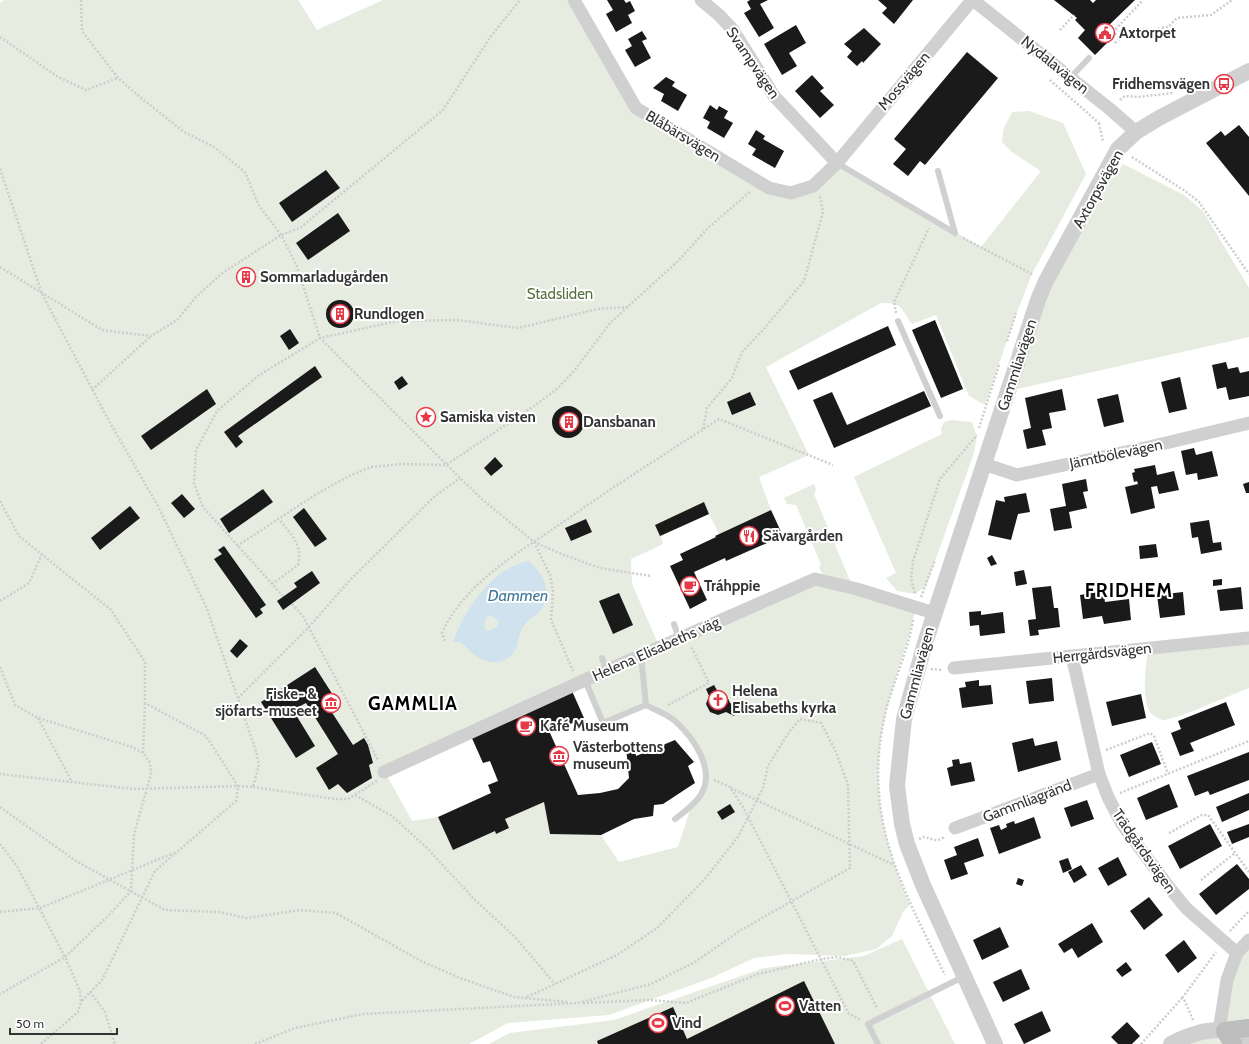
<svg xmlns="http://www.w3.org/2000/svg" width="1249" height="1044" font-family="Cabin,sans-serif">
<rect width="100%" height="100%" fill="#fff"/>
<path fill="#e6ecdf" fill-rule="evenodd" d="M4 0H298L317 30 383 0H574L636 108 791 193 837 163 981 247 1041 171 1013 153 1002 142 1003 130 1012 112 1029 111 1063 123 1086 174 1032 274 1015 317 985 405 969 396 936 315 912 324C901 308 901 302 881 303L766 367 809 455 759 477 771 510 719 534 709 514 661 536 663 544 631 559 632 584 660 648 825 580 819 567 821 564 796 505 787 504 784 498 814 484 816 489 814 494 853 588 916 607C909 642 895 675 887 709 868 782 882 837 910 905L903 912 892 936 876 949 845 956 787 954 754 958 711 978 609 1015 508 1023 469 1044H0V3ZM585 681 603 723 646 705 674 720 702 756 707 776 691 807 678 847 619 862 601 835 550 834 544 802 505 819 509 828 496 834 495 831 453 850 438 817 412 821 385 772Z
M1123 164 1184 195 1203 211 1249 288V337L1008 391 1080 222Z
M950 420 972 422 977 436 974 453 926 586 915 594 897 591 886 578 896 573 854 477 942 434 941 429 944 422Z
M1249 638V688C1235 693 1174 721 1163 720 1159 719 1153 716 1150 712 1141 697 1146 665 1148 649Z
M902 939 955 1044H489L510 1033 614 1020 764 968 864 956Z
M1249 940V1044H1183L1219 1031 1227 980Z"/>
<path fill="#cfe2ee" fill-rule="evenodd" d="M528 561C543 571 554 595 540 611 536 616 529 618 526 623 519 630 519 640 516 648 510 663 492 666 479 658 472 654 467 647 461 642H453C465 609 491 569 528 561ZM488 616H492L499 622 497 627 488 631 485 629 484 624Z"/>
<path fill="#1a1a1a" d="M607 0H624L626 3 630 1 635 11 628 15 632 23 616 32 606 14 613 10Z
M750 0H768L760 4 774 28 759 37 744 13 751 9 747 2Z
M878 0H913L894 24 882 13 887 8Z
M1054 0H1090L1093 3 1096 0H1135L1104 30 1112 38 1095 55 1078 38 1085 30 1075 20 1077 18Z
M796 25 806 43 789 53 797 66 782 75 764 44Z
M864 28 881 44 863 63 862 61 857 66 847 57 852 51 844 44Z
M642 31 647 39 642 41 651 58 635 67 625 50 632 46 628 39Z
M967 52 998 78 925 165 920 161 908 176 893 164 906 149 894 139Z
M812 75 824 88 820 91 834 105 820 118 795 91Z
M666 77 675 82 672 86 687 95 678 111 661 101 664 94 653 88Z
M710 105 717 110 719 106 728 111 724 118 733 123 724 138 707 128 710 122 703 118Z
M1239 125 1249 137V196L1206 143 1221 131 1225 136Z
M756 130 765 136 763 139 784 151 775 168 752 155 756 149 748 144Z
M326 170 340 188 292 222 279 203Z
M338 213 350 231 308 260 296 243Z
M248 268 254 279 244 285 237 274Z
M326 314a14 14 0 1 1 28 0a14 14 0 1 1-28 0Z
M935 320 963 389 941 398 912 330Z
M888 326 896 345 798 390 789 371Z
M290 329 299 343 289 350 280 336Z
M1226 362 1228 369 1238 367 1240 373 1249 371V396L1229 400 1226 387 1217 389 1212 365Z
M315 366 322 377 238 436 243 442 236 448 224 432Z
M402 376 408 384 399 390 394 382Z
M1180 377 1187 409 1169 413 1161 382Z
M207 389 216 404 151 450 141 436Z
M1062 389 1066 410 1049 413 1052 428 1042 430 1046 445 1027 449 1023 430 1031 428 1025 398Z
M924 391 931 406 834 448 813 400 832 392 847 425Z
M750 392 756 405 732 415 727 402Z
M1118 394 1124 422 1104 427 1097 399Z
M552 422a16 16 0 1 1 32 0a16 16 0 1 1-32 0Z
M1194 448 1196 455 1212 451 1218 476 1198 480 1197 473 1186 475 1181 451Z
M495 457 503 466 491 476 484 468Z
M1155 465 1157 475 1174 471 1179 490 1159 494 1157 486 1151 487 1155 508 1131 514 1125 487 1138 484 1137 481 1134 482 1132 473 1135 472 1134 469Z
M1086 479 1088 491 1083 492 1087 508 1069 512 1072 528 1054 531 1050 509 1066 506 1062 484Z
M1249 482V493H1246L1243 484Z
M263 489 273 502 229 533 220 519Z
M1026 493 1030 512 1018 514 1011 540 988 535 996 500 1005 502 1004 497Z
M182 494 195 509 184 518 171 503Z
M704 502 709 514 660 536 655 525Z
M130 506 140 518 100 550 91 538Z
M304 508 327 539 315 547 293 517Z
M771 510 783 536 726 561 725 558 694 572 707 600 690 609 670 566 683 560 680 554 716 537 715 536Z
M586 519 592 532 571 541 565 528Z
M1209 520 1213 543 1221 542 1222 550 1201 554 1198 537 1192 538 1190 523Z
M1156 544 1158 557 1140 559 1139 546Z
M224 546 266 605 260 609 263 613 256 618 214 559 222 554 218 550Z
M992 555 997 564 991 566 987 558Z
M1024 570 1027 584 1016 586 1014 572Z
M312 571 320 583 283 610 277 601 297 587 294 583Z
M1222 579V585L1213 586V580Z
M1051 586 1054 608H1058L1060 627 1038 630 1039 635 1030 636 1028 620 1036 619 1032 588Z
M1241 587 1243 609 1220 611 1217 590Z
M1098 592 1099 597 1104 596 1105 602 1129 599 1131 620 1104 624 1102 616 1083 619 1080 595Z
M1183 592 1185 615 1160 618 1157 595Z
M619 593 633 625 613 634 599 601Z
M981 611V615L1003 612 1005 633 980 636 979 625 970 626 969 612Z
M240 639 248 646 237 658 230 651Z
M315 667 340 706 331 711 353 745 364 738 368 745 373 763 369 765 372 778 347 793 338 784 329 790 316 768 338 754 306 703 293 710 315 746 296 758 261 702Z
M1052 678 1054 701 1029 704 1026 681Z
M979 680V686L991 685 993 704 962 708 959 688 966 687 965 682Z
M714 685 718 692 726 694 730 703 738 706 734 716 726 712 718 715 710 712 706 704 709 696 706 689Z
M572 691 584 718 550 733 578 795 600 793 618 789 629 778 626 747 634 746 636 756 675 740 694 762 688 766 695 783 663 804 654 805 653 816 634 819 601 835 550 834 544 802 505 819 509 828 496 834 495 831 453 850 438 817 491 793 488 785 498 781 490 761 483 763 471 736Z
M1141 694 1146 718 1112 726 1106 702Z
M1226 702 1235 725 1190 743 1194 751 1180 756 1171 733 1181 729 1178 721Z
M1033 738 1035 746 1057 741 1061 760 1018 772 1012 743Z
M1152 742 1161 764 1129 777 1120 755Z
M1249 752V780L1210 795 1208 791 1195 796 1187 776Z
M959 759 960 764 971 762 975 781 951 786 947 768 953 766 952 760Z
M1169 784 1178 807 1146 820 1137 798Z
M1249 793V810L1222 822 1216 807Z
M1087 800 1094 819 1071 827 1064 808Z
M730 804 735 812 722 820 717 812Z
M1034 817 1041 838 999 854 990 828 999 825 1001 830 1007 827 1006 824 1014 821 1015 824Z
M1210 824 1222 846 1180 869 1168 846Z
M1249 824V837L1232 844 1227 832Z
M978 838 984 856 964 863 968 874 951 880 944 860 957 855 954 847Z
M1118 857 1127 875 1108 886 1098 868Z
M1068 858 1072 869 1063 873 1059 861Z
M1237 864 1249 879V889L1216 915 1199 894Z
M1081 865 1087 875 1074 883 1068 872Z
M1018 878 1024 880 1022 886 1016 884Z
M1149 897 1163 915 1144 930 1130 911Z
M1092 923 1103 942 1078 958 1072 948 1064 953 1058 944Z
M1000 927 1009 947 982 960 973 940Z
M1184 940 1197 958 1178 973 1165 955Z
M1126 962 1132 970 1122 977 1116 970Z
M1021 969 1030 989 1003 1002 993 982Z
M804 981 835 1044H598L597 1041 673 1007 687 1039Z
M1042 1011 1051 1031 1024 1044 1014 1024Z
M1127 1022 1140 1036 1132 1044H1118L1111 1037Z"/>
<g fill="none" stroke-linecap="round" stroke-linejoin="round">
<path stroke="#cdcdcd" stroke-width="2.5" stroke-dasharray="2 2" stroke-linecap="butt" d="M81 0 82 31 118 78 141 98 184 132 214 147 245 172 258 204 281 235 296 264 320 338 460 478 483 500 534 542 564 555 600 568 651 576
M1060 30 1074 15
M0 37 58 77 86 90 118 78
M1120 38 1139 29H1154L1168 27 1177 18 1211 15 1232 0
M1115 43 1120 38 1113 32 1143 0
M1050 80 1099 123
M1120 100 1125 96 1138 97 1173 93
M1099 123 1103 142
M1132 157 1185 191 1199 202 1249 274
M0 169 42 294 109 421 159 508 207 609 256 751 259 765 253 787 238 786 134 789 0 774
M963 238 1032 274
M0 267 102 330 151 336 177 320 196 297 221 274 281 235 300 228 443 110 491 36 520 0
M896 313 894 302 929 228
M1007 341 1016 313
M92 390 151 336
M979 428 999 365
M703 429 707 408 732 378 742 352 763 330 804 281 823 212 820 196
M0 501 19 536 111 610 145 662V703L206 736 238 786 236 801 155 871 102 980 81 1002
M534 542 550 575 553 591 551 620 573 671
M237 546 315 495 349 476 371 467 402 464 446 465 534 406 557 389 574 371 610 323 679 260 708 228 751 191
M272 584 298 565C303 544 291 535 279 519
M915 593 911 579 913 561 940 479 977 435
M283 596 203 507 194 483 196 450 217 411 258 376 320 338 397 321 457 320 518 328 598 309 628 307
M921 597 935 560
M0 601 29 583 42 554
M292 604 303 616 378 760
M913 620C908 651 894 680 886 710 861 816 900 883 945 975
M445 641 442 633C464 584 516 554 559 525 611 488 665 454 719 419L833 465
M0 667 15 705 38 718 132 747 143 753 150 763 151 774 134 834 131 891 109 915 65 957 0 994
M931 669 942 670
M238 698 309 627 350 580 435 496 460 478
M668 705 709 683 691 646
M38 718 72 782
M1106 750 1150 733 1154 736 1168 774
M143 753 145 703
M714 780 730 787 744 809 849 1014 861 1020
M253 787 335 799H348L377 781
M731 788 894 865
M1120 793 1249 741
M355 795 392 816 428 849 475 900 514 936 555 984
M0 807 76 861 165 910 219 912 247 918 300 910 336 913 419 960 460 978 514 997 568 1002
M1169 833 1202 815H1208L1249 872
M919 839 924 837C933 839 938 843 945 836
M0 844 17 866 65 957 80 991 81 1002 78 1012 41 1044
M1201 880 1235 853
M0 912 40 908 174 853
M1230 931 1249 911
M90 992 105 1012 115 1044
M583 1003 649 1000 686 1003 758 974 821 959 838 957 853 961 877 1008
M1193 1020 1183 997 1216 952
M255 1044 295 1028 363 1014 578 1003 651 984 695 962 741 930 850 868 848 785 836 752 821 723 800 719 789 732 768 766 763 788 738 837 704 880 657 928 617 955 525 998
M1141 1044 1183 997"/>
<path stroke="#d0d0d0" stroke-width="6" d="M1071 77 1089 58
M837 163 955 233
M938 171 955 233
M898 321 940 416
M674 624 679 639
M602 658 607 670
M585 680 603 723 646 705 641 656
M646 705C655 710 667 714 675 721 694 738 717 771 700 796 693 806 684 812 675 819
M878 1044 868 1024 963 977"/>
<path stroke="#d0d0d0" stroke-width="13" d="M574 0 636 108 769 188 791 193 813 186 837 163 972 0
M701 0 719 15 733 30 774 96 837 163
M973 0 1111 110 1136 132
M984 464 1017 475 1149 447 1249 423
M1072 656 1099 774 1108 797 1122 824 1168 886 1186 908 1237 953
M954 668 1249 638
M384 772 585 680 815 579 857 589 934 613
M955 828 1099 774
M1219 1031 1227 980 1237 953 1249 940"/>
<path stroke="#d0d0d0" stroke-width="16" d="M995 1044 923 885 907 844 902 824 897 786 904 719 925 643 1038 300 1046 281 1118 149 1136 132 1159 118 1249 71
M1171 1044C1185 1036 1208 1028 1225 1031 1233 1033 1241 1036 1249 1038"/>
<path stroke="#bdbdbd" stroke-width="18" d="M1233 1044 1225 1031 1249 1028"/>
</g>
<defs>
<symbol id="civic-ring" viewBox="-11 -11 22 22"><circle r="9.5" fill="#fff" stroke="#e63946" stroke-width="1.5"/><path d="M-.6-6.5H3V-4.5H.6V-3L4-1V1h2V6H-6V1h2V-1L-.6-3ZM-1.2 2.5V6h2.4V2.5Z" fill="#e63946"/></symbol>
<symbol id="bus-ring" viewBox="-11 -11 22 22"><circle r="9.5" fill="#fff" stroke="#e63946" stroke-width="1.5"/><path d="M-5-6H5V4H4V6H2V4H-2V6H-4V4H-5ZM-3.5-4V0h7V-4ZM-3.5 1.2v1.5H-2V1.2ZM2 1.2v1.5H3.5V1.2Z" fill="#e63946"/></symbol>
<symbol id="building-ring" viewBox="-11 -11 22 22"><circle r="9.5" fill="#fff" stroke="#e63946" stroke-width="1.5"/><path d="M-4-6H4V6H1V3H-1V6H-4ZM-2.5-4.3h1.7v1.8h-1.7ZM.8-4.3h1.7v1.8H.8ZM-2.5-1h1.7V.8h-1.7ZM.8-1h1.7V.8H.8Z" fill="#e63946"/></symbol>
<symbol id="sight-ring" viewBox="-11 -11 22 22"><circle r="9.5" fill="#fff" stroke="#e63946" stroke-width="1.5"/><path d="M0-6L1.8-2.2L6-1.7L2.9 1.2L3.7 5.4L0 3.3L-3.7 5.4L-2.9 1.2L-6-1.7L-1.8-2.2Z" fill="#e63946"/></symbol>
<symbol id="restaurant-ring" viewBox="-11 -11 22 22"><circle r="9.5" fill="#fff" stroke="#e63946" stroke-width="1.5"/><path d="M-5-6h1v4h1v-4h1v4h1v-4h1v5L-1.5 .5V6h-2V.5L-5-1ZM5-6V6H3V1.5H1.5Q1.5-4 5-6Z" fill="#e63946"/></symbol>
<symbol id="cafe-ring" viewBox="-11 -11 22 22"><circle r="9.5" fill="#fff" stroke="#e63946" stroke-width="1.5"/><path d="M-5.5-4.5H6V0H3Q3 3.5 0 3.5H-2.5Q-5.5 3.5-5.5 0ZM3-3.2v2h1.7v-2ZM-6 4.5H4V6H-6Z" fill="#e63946"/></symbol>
<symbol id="church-ring" viewBox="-11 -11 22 22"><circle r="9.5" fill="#fff" stroke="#e63946" stroke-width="1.5"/><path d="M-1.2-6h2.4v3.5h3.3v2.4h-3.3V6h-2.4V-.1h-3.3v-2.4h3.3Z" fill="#e63946"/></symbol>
<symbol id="museum-ring" viewBox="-11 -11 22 22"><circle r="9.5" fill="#fff" stroke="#e63946" stroke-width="1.5"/><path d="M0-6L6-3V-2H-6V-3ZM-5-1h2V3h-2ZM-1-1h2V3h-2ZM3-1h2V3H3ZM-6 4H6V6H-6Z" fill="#e63946"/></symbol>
<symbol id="stadium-ring" viewBox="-11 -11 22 22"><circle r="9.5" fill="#fff" stroke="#e63946" stroke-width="1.5"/><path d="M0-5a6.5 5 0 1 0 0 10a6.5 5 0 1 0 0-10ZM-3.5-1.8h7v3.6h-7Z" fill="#e63946"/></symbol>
</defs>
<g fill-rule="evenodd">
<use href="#civic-ring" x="1094" y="22" width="22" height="22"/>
<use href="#bus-ring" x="1213" y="73" width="22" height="22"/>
<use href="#building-ring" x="235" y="266" width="22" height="22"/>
<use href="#building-ring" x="329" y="303" width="22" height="22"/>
<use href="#sight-ring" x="415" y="406" width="22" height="22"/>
<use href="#building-ring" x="558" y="411" width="22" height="22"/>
<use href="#restaurant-ring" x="738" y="525" width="22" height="22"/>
<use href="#cafe-ring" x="679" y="575" width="22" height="22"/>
<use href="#church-ring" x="707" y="689" width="22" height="22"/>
<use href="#museum-ring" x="320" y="692" width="22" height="22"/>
<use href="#cafe-ring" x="515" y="715" width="22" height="22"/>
<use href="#museum-ring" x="548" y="745" width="22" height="22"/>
<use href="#stadium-ring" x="774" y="995" width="22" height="22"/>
<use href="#stadium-ring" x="647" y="1012" width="22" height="22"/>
</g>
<g text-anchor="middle" stroke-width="4" stroke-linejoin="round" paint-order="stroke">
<g font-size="15" font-weight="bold" fill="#333" stroke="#fff" text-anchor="start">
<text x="1119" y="38">Axtorpet</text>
<text x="1210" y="89" text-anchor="end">Fridhemsvägen</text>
<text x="260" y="282">Sommarladugården</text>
<text x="354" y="319">Rundlogen</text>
<text x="440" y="422">Samiska visten</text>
<text x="583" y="427">Dansbanan</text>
<text x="763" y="541">Sävargården</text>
<text x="704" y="591">Tráhppie</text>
<text x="732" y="696">Helena<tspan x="732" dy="17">Elisabeths kyrka</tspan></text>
<text x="317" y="699" text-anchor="end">Fiske- &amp;<tspan x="317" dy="17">sjöfarts-museet</tspan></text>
<text x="540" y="731">Kafé Museum</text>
<text x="573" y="752">Västerbottens<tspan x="573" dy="17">museum</tspan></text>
<text x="799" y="1011">Vatten</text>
<text x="672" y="1028">Vind</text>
</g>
<g font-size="15" fill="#333" stroke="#fff">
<text transform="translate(753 63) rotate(56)" y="5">Svampvägen</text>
<text transform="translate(1055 65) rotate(39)" y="5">Nydalavägen</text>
<text transform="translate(904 81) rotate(-50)" y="5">Mossvägen</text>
<text transform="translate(683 136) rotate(31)" y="5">Blåbärsvägen</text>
<text transform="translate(1098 189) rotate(-61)" y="5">Axtorpsvägen</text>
<text transform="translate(1017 365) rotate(-72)" y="5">Gammliavägen</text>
<text transform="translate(1116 454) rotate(-12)" y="5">Jämtbölevägen</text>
<text transform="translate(656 649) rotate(-24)" y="5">Helena Elisabeths väg</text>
<text transform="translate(1102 653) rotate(-6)" y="5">Herrgårdsvägen</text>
<text transform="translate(917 673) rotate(-75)" y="5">Gammliavägen</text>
<text transform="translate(1027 801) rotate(-21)" y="5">Gammliagränd</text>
<text transform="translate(1144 851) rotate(55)" y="5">Trädgårdsvägen</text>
</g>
<g font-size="15" fill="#56703f" stroke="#fff">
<text x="560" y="299">Stadsliden</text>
</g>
<g font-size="16" font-style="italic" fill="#3f7597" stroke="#fff">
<text x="518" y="601">Dammen</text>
</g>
<g font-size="19" font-weight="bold" letter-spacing="1" fill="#000" stroke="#fff">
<text x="1129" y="597">FRIDHEM</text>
<text x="413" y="710">GAMMLIA</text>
</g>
</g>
<path d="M10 1028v6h107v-6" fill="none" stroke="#333333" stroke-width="2"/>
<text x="16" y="1028" font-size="12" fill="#333333" stroke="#ffffff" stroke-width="3" paint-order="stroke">50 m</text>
</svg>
